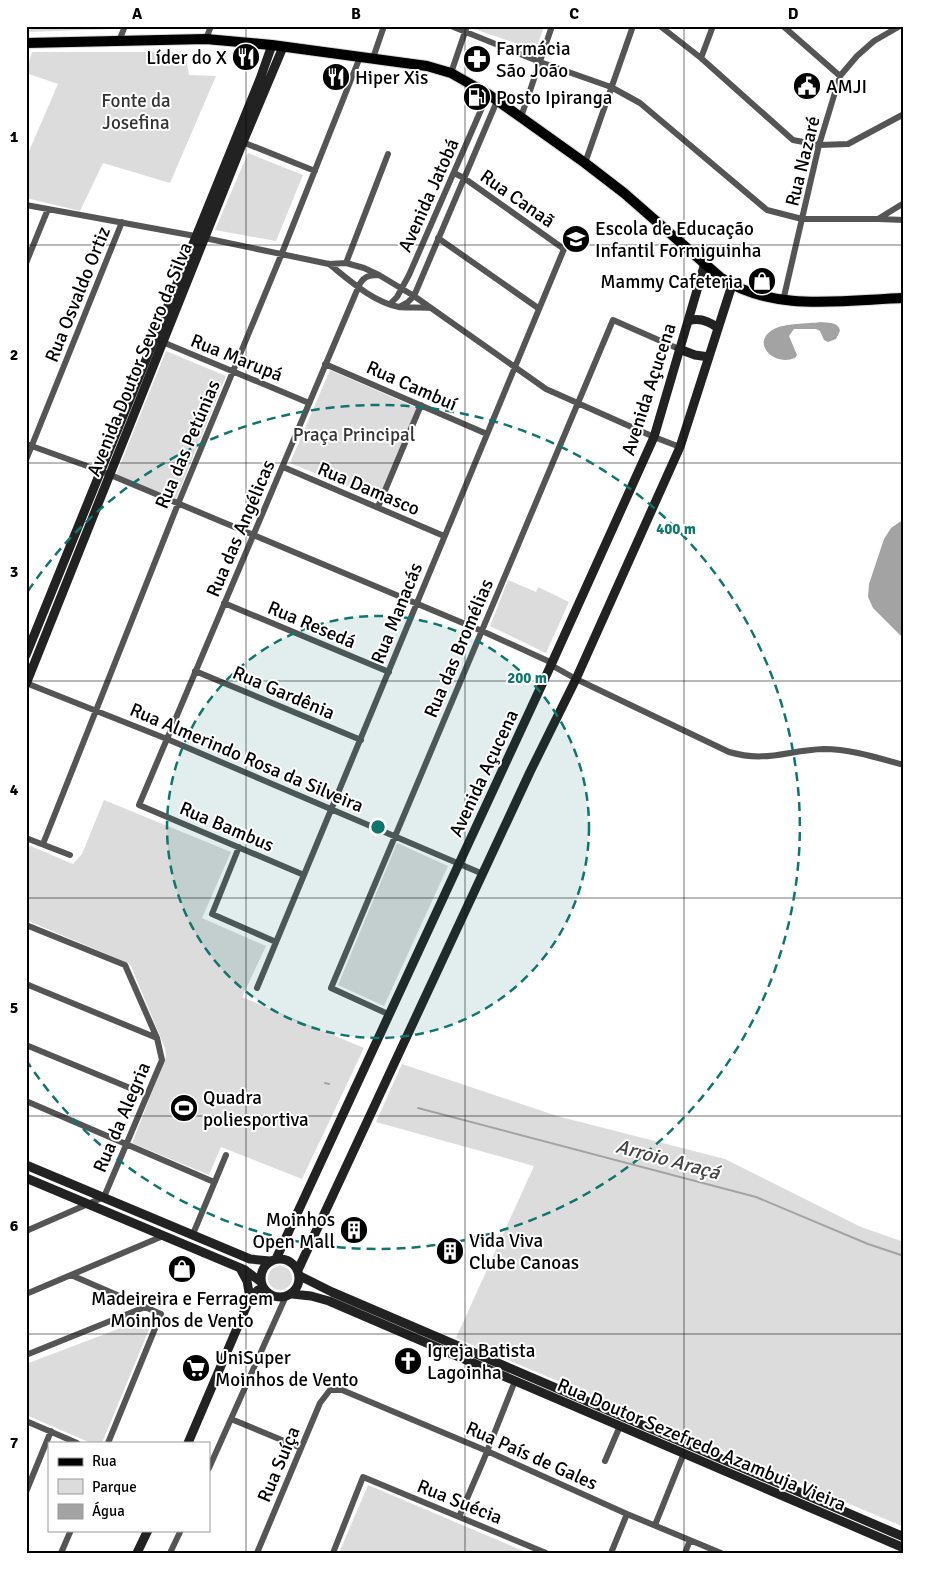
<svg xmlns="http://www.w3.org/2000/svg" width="930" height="1579" font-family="Signika,sans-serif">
<rect width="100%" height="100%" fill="#fff"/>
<path fill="#dcdcdc" d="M29 26H116L115 29 27 32Z
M475 26H544L536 50 474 29Z
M32 52H185L189 75 216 76 170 183 103 163 80 211 26 198V158L58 84 26 73Z
M248 153 303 175 276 241 215 230Z
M166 351 226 376 176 499 116 475Z
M330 370 417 408 378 499 290 463Z
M508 580 536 592 538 587 569 602 546 653 490 626Z
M104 800 231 852 202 918 266 946 242 997 364 1048 302 1179 221 1147 209 1175 132 1143 166 1057 165 1048 130 964 26 920V844L73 864 82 854Z
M397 843 448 866 384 1006 338 985Z
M402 1064 557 1116 725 1159 861 1227 904 1242V1527L456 1338 534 1166 376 1122Z
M268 1278a12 12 0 1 1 24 0a12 12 0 1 1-24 0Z
M155 1315 102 1443H91L26 1415V1364Z
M368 1485 528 1553H339Z"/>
<path fill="#a3a3a3" d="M821 322C829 323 839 322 840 331L836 339 828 342 824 340 820 331 816 329H794L789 336 797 355 795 358C773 367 750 342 774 329 785 323 808 324 821 322Z
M904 519V639L873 608 868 597 869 584 884 539 891 528Z"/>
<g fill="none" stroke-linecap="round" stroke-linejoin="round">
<path stroke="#a3a3a3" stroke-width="2" d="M325 1083 329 1084
M418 1108 756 1197 868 1244 904 1256"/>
<defs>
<path id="primary" d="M26 43 206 39 272 45 427 66 451 73 488 94 585 163 624 193 720 277C772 313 844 300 904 298"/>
</defs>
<use href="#primary" stroke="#dbdbdb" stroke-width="12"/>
<path stroke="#555" stroke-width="6" d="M451 26 540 62 611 87 640 103 767 210 802 219H878L904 203
M660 26 701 58 793 140 819 145 848 144 904 114
M783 26 840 76
M206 39 211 26
M119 41 125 26
M373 58 384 26
M701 58 713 26
M451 73 467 26
M521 117 552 26
M240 141 315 171
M585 163 633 26
M26 205 195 236 329 264 346 263 364 268 379 275 414 296 546 389 654 437 680 447
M878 219 904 220
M438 238 538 308
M26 263 48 209
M346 263 388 154
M329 264C349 280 373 302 399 307 409 308 420 307 431 308
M783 301 819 145 840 76 857 56 874 41 900 26
M390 304 397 297 409 275 488 94
M399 307 408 302 414 296 497 101
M160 341 309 403
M325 364 487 434
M26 444 101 471 482 631 548 661 551 665 576 679 729 752C767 763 788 750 824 749 851 749 878 758 904 765
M26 460 122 222
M283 467 444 536
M378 507 421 405
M224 603 389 672
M195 671 361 740
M26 683 167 739 483 874
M26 838 70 855
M43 844 178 504 282 253 360 57
M239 847 212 914 276 942
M304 875 139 805 358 288C362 277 368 275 379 275
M26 925 125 965 157 1038 162 1060 104 1197 26 1231
M26 984 157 1038
M257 988 564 249 464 178 454 173
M388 1014 331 988 613 320 679 349
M26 1045 147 1095
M26 1101 214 1182
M193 1234 226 1155
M71 1275 161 1314 108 1443
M26 1294 163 1236
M26 1355 145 1307
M231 1419 301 1448
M26 1421 77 1443
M605 1461 620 1426
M209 1468 286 1296
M26 1492 51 1431
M459 1517 484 1459 515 1381
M655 1525 684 1453
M61 1553 71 1530
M170 1553 181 1530
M257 1553 320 1403 330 1390H342L487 1451 627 1514 721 1553
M333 1553 363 1477 546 1553
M611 1553 627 1514
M685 1553 690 1540"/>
<path stroke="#222" stroke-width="9" d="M688 321C699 317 709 321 718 328
M679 349 695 355 709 357
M26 655 260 79 272 45
M26 684 243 142 283 47
M26 1165 250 1259 270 1261
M26 1178 245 1270 261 1282
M261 1278a19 19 0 1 1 38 0a19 19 0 1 1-38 0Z
M276 1259 551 665 654 437 705 263
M240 1268 247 1281 250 1298
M298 1270 530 772 576 679 680 447 732 285
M300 1276 332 1292 904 1537
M292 1294 311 1296 329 1301 904 1548
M188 1443 250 1298 258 1290 264 1289
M137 1553 148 1530"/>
<use href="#primary" stroke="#000" stroke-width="10"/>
</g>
<path fill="none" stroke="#000" stroke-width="1" stroke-opacity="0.55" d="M246 26V1553M465 26V1553M684 26V1553M26 245H904M26 463H904M26 681H904M26 898H904M26 1116H904M26 1334H904"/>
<circle cx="378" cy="827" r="211" fill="#0f766e" fill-opacity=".12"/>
<g fill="none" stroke="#0f766e" stroke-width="2.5" stroke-dasharray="9 6">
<circle cx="378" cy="827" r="211"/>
<path d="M28 591A422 422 0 1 1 28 1063"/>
</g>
<defs>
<symbol id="restaurant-disc" viewBox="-11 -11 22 22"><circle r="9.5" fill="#000" stroke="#fff"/><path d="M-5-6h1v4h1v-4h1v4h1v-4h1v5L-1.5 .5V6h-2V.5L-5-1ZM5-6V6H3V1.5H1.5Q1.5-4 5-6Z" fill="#fff"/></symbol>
<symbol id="pharmacy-disc" viewBox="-11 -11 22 22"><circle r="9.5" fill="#000" stroke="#fff"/><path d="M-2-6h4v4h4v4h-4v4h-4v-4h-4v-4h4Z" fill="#fff"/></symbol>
<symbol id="civic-disc" viewBox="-11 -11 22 22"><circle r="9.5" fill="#000" stroke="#fff"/><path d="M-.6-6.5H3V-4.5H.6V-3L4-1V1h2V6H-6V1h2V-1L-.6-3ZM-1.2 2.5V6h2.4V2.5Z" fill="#fff"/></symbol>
<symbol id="fuel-disc" viewBox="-11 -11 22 22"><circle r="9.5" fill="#000" stroke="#fff"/><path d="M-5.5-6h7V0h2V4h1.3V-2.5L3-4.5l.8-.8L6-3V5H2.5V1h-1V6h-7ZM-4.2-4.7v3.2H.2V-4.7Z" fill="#fff"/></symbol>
<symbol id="school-disc" viewBox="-11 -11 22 22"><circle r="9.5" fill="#000" stroke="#fff"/><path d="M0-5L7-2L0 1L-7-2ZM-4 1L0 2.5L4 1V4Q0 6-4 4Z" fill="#fff"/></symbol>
<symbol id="shop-disc" viewBox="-11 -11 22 22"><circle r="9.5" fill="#000" stroke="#fff"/><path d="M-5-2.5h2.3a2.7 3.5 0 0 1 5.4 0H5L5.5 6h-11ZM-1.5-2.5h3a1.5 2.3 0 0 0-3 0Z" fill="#fff"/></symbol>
<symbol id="stadium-disc" viewBox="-11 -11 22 22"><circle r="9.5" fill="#000" stroke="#fff"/><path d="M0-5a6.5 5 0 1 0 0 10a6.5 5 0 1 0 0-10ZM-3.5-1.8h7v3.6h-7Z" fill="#fff"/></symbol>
<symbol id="building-disc" viewBox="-11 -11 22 22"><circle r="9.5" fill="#000" stroke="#fff"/><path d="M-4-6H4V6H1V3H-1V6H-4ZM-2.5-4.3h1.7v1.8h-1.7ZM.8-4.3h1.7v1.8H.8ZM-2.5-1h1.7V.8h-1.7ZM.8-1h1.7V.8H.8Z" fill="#fff"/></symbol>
<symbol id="church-disc" viewBox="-11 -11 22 22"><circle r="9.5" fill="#000" stroke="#fff"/><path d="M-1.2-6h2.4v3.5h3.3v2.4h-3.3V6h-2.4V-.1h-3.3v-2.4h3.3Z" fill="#fff"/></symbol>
<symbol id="supermarket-disc" viewBox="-11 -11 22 22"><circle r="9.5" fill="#000" stroke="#fff"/><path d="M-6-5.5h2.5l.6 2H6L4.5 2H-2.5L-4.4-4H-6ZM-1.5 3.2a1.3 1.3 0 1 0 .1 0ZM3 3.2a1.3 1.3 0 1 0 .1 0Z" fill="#fff"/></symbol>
</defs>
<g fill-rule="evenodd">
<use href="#restaurant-disc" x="230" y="41" width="32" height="32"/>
<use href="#pharmacy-disc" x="461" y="43" width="32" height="32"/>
<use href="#restaurant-disc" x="320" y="61" width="32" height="32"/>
<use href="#civic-disc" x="791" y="70" width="32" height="32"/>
<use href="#fuel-disc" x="461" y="81" width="32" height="32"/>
<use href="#school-disc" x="560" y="223" width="32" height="32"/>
<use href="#shop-disc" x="746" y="265" width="32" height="32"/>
<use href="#stadium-disc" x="168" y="1092" width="32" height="32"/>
<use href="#building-disc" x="338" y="1214" width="32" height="32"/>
<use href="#building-disc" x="434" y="1235" width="32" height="32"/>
<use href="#shop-disc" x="166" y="1253" width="32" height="32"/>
<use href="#church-disc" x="392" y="1345" width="32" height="32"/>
<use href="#supermarket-disc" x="180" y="1352" width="32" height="32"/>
</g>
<g text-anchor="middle" stroke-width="4" stroke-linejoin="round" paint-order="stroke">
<g font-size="19" fill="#000" stroke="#fff" text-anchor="start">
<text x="496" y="55">Farmácia<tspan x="496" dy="22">São João</tspan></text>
<text x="227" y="64" text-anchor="end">Líder do X</text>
<text x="355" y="84">Hiper Xis</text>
<text x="826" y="93">AMJI</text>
<text x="496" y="104">Posto Ipiranga</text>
<text x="595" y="235">Escola de Educação<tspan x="595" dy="22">Infantil Formiguinha</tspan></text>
<text x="743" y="288" text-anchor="end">Mammy Cafeteria</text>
<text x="203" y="1104">Quadra<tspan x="203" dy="22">poliesportiva</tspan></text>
<text x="335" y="1226" text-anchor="end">Moinhos<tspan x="335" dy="22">Open Mall</tspan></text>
<text x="469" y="1247">Vida Viva<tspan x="469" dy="22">Clube Canoas</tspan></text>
<text x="182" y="1305" text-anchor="middle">Madeireira e Ferragem<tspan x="182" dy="22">Moinhos de Vento</tspan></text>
<text x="427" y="1357">Igreja Batista<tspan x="427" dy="22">Lagoinha</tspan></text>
<text x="215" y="1364">UniSuper<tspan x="215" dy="22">Moinhos de Vento</tspan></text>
</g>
<g font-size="19" fill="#333" stroke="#fff">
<text x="136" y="107">Fonte da<tspan x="136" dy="22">Josefina</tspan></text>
<text x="354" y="441">Praça Principal</text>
</g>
<g font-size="19" fill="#000" stroke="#fff">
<text transform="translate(802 161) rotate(-76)" y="7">Rua Nazaré</text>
<text transform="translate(428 195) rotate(-66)" y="7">Avenida Jatobá</text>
<text transform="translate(518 198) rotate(35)" y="7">Rua Canaã</text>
<text transform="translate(77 294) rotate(-68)" y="7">Rua Osvaldo Ortiz</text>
<text transform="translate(237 357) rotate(22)" y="7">Rua Marupá</text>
<text transform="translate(139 359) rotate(-68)" y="7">Avenida Doutor Severo da Silva</text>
<text transform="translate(412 385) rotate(24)" y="7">Rua Cambuí</text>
<text transform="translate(648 389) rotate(-72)" y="7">Avenida Açucena</text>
<text transform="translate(187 444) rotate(-67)" y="7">Rua das Petúnias</text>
<text transform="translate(369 488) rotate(23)" y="7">Rua Damasco</text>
<text transform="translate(240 528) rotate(-67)" y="7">Rua das Angélicas</text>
<text transform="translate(396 613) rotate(-68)" y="7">Rua Manacás</text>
<text transform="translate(312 624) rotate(23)" y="7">Rua Resedá</text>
<text transform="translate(458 648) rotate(-67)" y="7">Rua das Bromélias</text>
<text transform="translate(284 692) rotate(23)" y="7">Rua Gardênia</text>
<text transform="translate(247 757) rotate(23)" y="7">Rua Almerindo Rosa da Silveira</text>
<text transform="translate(483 773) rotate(-65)" y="7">Avenida Açucena</text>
<text transform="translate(227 826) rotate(23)" y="7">Rua Bambus</text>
<text transform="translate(121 1117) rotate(-67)" y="7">Rua da Alegria</text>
<text transform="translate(702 1444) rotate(23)" y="7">Rua Doutor Sezefredo Azambuja Vieira</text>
<text transform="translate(532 1455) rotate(24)" y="7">Rua País de Gales</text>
<text transform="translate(278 1464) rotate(-67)" y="7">Rua Suíça</text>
<text transform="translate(460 1501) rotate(22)" y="7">Rua Suécia</text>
</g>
<g font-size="20" font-style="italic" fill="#444" stroke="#fff">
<text transform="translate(668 1159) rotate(15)" y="7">Arroio Araçá</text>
</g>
</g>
<circle cx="378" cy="827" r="8" fill="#0f766e" stroke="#fff" stroke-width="2.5"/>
<g font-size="15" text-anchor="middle" font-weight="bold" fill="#0f766e" stroke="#fff" stroke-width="4" stroke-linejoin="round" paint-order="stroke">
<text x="676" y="534">400 m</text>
<text x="527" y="683">200 m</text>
</g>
<rect width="930" height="1579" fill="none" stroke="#ffffff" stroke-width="55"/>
<rect x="48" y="1442" width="162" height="90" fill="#ffffff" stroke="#999999"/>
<rect x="58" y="1458" width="25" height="8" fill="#000000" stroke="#999999"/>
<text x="92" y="1466" font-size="15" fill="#000000">Rua</text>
<rect x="58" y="1479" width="25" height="15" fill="#dcdcdc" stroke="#999999"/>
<text x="92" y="1492" font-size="15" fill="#000000">Parque</text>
<rect x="58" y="1504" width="25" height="15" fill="#a3a3a3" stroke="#999999"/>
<text x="92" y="1516" font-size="15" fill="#000000">Água</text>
<rect x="28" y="28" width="874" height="1524" fill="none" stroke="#000" stroke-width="2"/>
<g font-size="16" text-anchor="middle" font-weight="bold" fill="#000">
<text x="137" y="19">A</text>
<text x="356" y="19">B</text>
<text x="574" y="19">C</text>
<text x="793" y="19">D</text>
<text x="14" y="142">1</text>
<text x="14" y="360">2</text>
<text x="14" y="577">3</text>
<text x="14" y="795">4</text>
<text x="14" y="1013">5</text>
<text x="14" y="1231">6</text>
<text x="14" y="1448">7</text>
</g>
</svg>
